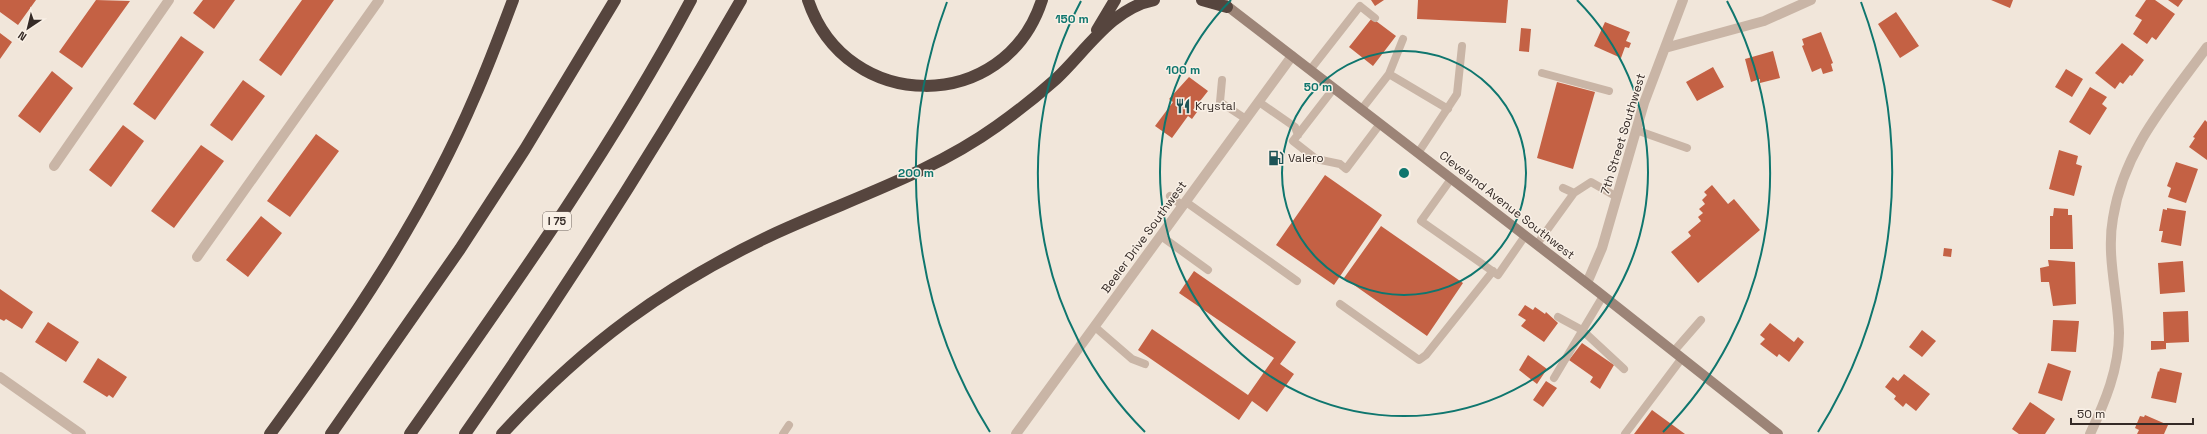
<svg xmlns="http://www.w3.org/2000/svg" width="2207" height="434" font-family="'Space Grotesk',sans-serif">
<rect width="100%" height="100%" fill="#f1e6da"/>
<path fill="#c46144" d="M0 0H36L18 25 0 12Z
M96 0 130 1 82 68 59 52Z
M203 0H235L214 29 193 13Z
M302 0H334L281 76 259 60Z
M1371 0H1384L1375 6Z
M1418 0H1508L1506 23 1417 19Z
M1991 0H2013L2010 8Z
M2146 0H2155L2175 14 2156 40 2152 37 2147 44 2133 34 2142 20 2135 16Z
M2168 0H2183L2178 7Z
M1896 12 1919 46 1900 58 1878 24Z
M1372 18 1396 36 1373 66 1349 47Z
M1605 22 1630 32 1626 41 1631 43 1629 48 1625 47 1621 58 1594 46Z
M1521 28 1531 29 1529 52 1519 51Z
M1821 32 1833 63 1831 64 1833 71 1823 74 1821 68 1812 72 1802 46 1804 45 1802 39Z
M0 33 12 42 0 59Z
M181 36 204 52 155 120 133 104Z
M2122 43 2144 60 2132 76 2130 75 2123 84 2120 82 2115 89 2095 73Z
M1773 51 1780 78 1760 83V79L1751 82 1745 59Z
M1713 67 1724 87 1697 101 1686 82Z
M2066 69 2083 79 2072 97 2055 87Z
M52 71 73 88 40 133 18 116Z
M1189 77 1208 91 1193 110 1197 112 1192 119 1188 116 1172 138 1155 126 1173 102 1169 99Z
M243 80 265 96 232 141 210 125Z
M1557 82 1595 92 1573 169 1537 158Z
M2090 87 2107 97 2102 104 2107 108 2090 135 2069 122Z
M2205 120 2207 122V160L2189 147 2195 138 2193 137Z
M123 125 144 141 111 187 89 170Z
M316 134 339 151 290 217 267 201Z
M201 145 224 161 174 228 151 211Z
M2059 150 2078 156 2076 164 2082 166 2074 196 2049 189Z
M2176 162 2198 169 2186 203 2168 197 2171 188 2167 186Z
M1325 175 1382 215 1334 285 1276 245Z
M1712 185 1728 204 1734 199 1760 230 1698 283 1671 252 1691 236 1688 232 1701 221 1698 217 1703 213 1699 209 1705 204 1702 200 1707 195 1704 192Z
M2054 208 2068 209V215H2072L2073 249H2050V216H2053Z
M2167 208 2186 211 2181 246 2161 242 2163 231H2159L2163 209 2167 210Z
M261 216 282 233 248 277 226 260Z
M1381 226 1463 283 1427 336 1344 278Z
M1944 248 1952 249 1951 257 1943 256Z
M2048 260 2075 262 2076 304 2053 306 2049 282H2041L2040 268 2049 266Z
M2183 261 2185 292 2160 294 2158 263Z
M1194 271 1296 342 1280 364 1294 374 1267 412 1252 401 1239 420 1138 350 1152 329 1248 395 1274 358 1179 293Z
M0 289 33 312 22 329 6 319 4 321 0 319Z
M1525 305 1533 310 1535 307 1545 314 1546 312 1558 323 1544 342 1521 326 1526 320 1518 315Z
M2188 311 2189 342 2166 343V349L2151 350V341H2164L2163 312Z
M2053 320 2079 321 2076 352 2051 351Z
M48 322 79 342 66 362 35 342Z
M1770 323 1794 342 1798 337 1804 342 1789 362 1779 354 1777 357 1760 344 1765 339 1760 335Z
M1922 330 1936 341 1922 357 1909 347Z
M1582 343 1614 365 1600 389 1590 382 1593 377 1569 360Z
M1528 355 1547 369 1537 384 1519 370Z
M98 358 127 377 113 398 109 395 107 397 83 382Z
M2048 363 2071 371 2062 401 2038 393Z
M2160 368 2182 373 2176 403 2151 398 2158 371 2159 372Z
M1904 374 1930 394 1916 411 1906 403 1903 407 1894 399 1896 396 1885 387 1893 377 1898 381Z
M1546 381 1557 388 1543 407 1533 400Z
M2030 402 2055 419 2045 434H2019L2012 429Z
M1652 410 1685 434H1634Z
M2145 415 2168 425 2164 434H2137L2139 430 2135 428 2140 416 2144 417Z"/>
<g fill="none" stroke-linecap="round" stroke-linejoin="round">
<path stroke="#c9b5a6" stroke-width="8" d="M1310 70 1360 6 1375 18
M1542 73 1609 91
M1389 74 1403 39
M1222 80 1220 102 1246 119
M1334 88 1293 141 1316 159 1340 164 1346 169 1380 124
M1259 102 1295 127 1298 135
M1361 110 1389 74 1448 109
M1636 130 1687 148
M1418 153 1457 94 1462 46
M1451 179 1421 221 1498 275 1525 236
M1574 193 1591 182 1617 197
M1170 196 1183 206
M1186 202 1297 281
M1161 236 1208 270
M1537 244 1574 193 1563 188
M1340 304 1419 360 1426 355 1493 271
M1558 317 1582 330 1624 369
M1095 327 1132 359 1145 364
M1674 351 1701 320
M1554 378 1603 296
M783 434 789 425
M1625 434 1682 358"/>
<path stroke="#c9b5a6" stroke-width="10" d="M1665 48 1764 21 1811 0
M54 166 169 0
M197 257 379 0
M1587 283 1602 248 1644 103 1683 0
M0 377 81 434
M1016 434 1292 56
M2090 434C2105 402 2119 369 2119 333 2118 295 2106 256 2113 218 2124 149 2167 102 2207 47"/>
<path stroke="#9c8477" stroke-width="10" d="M1222 2 1597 291 1778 434"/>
<path stroke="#56453e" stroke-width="12" d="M808 0C846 114 1005 115 1042 0
M1202 0 1227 7
M1097 30 1115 0
M270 434C348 328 423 218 475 96 489 64 501 32 513 0
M331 434 460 249 525 149 615 0
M410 434C509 293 610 152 691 0
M465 434C564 292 655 150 741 0
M502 434C585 344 665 285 776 233 850 199 930 174 997 126 1018 111 1037 96 1056 79 1085 52 1112 8 1154 0"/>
</g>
<g fill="none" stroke="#0f766e" stroke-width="2">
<circle cx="1404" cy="173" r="122"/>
<path d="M1577 0A244 244 0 1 1 1231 0"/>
<path d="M1145 432A366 366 0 0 1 1081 1M1727 1A366 366 0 0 1 1663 432"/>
<path d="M990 432A488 488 0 0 1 947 2M1861 2A488 488 0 0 1 1818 432"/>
</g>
<defs>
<symbol id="restaurant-bare" viewBox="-9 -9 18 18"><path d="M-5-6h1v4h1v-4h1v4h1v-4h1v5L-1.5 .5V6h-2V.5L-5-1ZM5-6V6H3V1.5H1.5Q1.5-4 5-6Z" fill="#1d5356" stroke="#f9f0e6" stroke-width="2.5" paint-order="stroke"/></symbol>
<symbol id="fuel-bare" viewBox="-9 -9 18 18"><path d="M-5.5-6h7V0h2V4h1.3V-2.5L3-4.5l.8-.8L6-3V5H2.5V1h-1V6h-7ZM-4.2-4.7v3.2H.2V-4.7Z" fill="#1d5356" stroke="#f9f0e6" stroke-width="2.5" paint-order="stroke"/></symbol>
</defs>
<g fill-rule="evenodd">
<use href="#restaurant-bare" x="1172" y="95" width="22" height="22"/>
<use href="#fuel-bare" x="1265" y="147" width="22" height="22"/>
</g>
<g text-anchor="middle" stroke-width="3" stroke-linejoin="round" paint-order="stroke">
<rect fill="#f9f0e6" stroke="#706660" stroke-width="1" x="543" y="212" width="28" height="18" rx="3"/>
<g font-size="11" font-weight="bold" fill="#352b27">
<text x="557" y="225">I 75</text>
</g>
<g font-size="12" fill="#352b27" stroke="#f9f0e6" text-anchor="start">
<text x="1195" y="110">Krystal</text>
<text x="1288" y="162">Valero</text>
</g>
<g font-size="12" fill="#352b27" stroke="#f9f0e6">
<text transform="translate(1623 134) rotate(-73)" y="4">7th Street Southwest</text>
<text transform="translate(1507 205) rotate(38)" y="4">Cleveland Avenue Southwest</text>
<text transform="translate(1144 237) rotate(-54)" y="4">Beeler Drive Southwest</text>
</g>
</g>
<circle cx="1404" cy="173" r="6" fill="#0f766e" stroke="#f9f0e6" stroke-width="2"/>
<g font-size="12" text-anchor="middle" font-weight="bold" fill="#0f766e" stroke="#f9f0e6" stroke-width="3" stroke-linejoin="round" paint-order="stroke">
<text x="1072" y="23">150 m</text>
<text x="1183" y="74">100 m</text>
<text x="1318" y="91">50 m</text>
<text x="916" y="177">200 m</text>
</g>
<g transform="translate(28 28) rotate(215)" stroke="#f9f0e6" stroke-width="3" paint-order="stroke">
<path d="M0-3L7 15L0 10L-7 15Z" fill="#352b27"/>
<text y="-6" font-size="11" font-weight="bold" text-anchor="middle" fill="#352b27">N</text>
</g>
<path d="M2071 418v6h122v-6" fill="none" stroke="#352b27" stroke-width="2"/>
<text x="2077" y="418" font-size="12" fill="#352b27" stroke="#f9f0e6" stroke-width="3" paint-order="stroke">50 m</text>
</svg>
